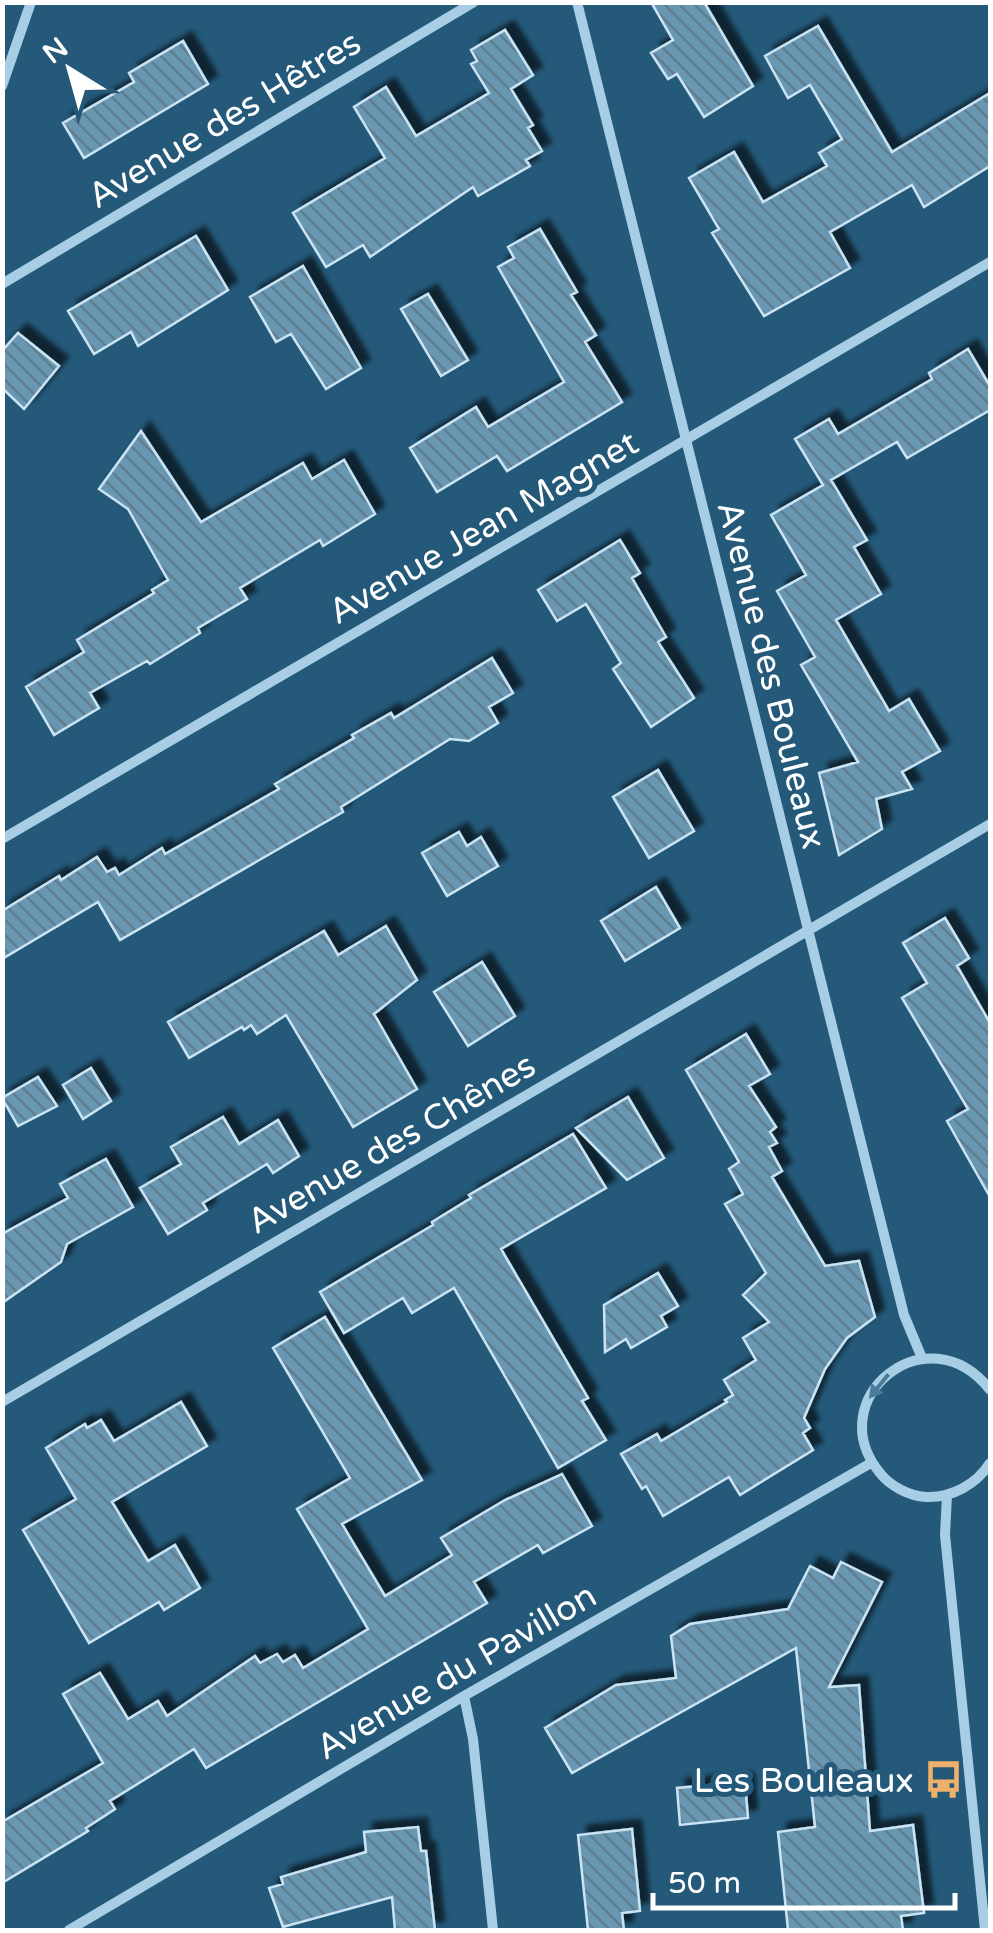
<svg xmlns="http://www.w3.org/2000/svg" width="993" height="1933" font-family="'Varela Round',sans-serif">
<defs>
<pattern id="building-back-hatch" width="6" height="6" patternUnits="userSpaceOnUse" patternTransform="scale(2.5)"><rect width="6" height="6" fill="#6997b2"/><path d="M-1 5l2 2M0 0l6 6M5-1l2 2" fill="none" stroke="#5f7d8e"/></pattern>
<filter id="shadow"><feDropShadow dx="9" dy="-9" stdDeviation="2.5" flood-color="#0009"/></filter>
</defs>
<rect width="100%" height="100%" fill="#24597a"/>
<path fill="url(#building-back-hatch)" stroke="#cae4f4" stroke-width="2.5" filter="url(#shadow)" d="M651 2H704L753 86 704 117 677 74 668 79 651 53 673 40Z
M818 26 892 152 990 93V166L924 207 912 185 830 232 850 268 764 316 712 233 719 229 689 178 734 152 763 202 827 166 819 153 842 139 810 85 788 98 765 56Z
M505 30 533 75 511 89 533 125 528 128 542 151 526 160 530 166 478 196 473 187 370 257 363 245 326 267 293 213 385 158 354 107 386 87 416 136 489 93 471 64 477 61 471 50Z
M183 41 208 84 84 158 63 123 134 82 129 73Z
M540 229 577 292 571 295 596 335 585 342 622 402 507 471 497 456 437 492 410 448 476 407 488 427 564 382 498 267 514 258 508 247Z
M196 236 228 290 138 346 131 332 94 354 68 311Z
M303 266 361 368 326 389 291 334 276 342 250 297Z
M428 294 468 360 441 376 401 309Z
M18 333 59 366 24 409 2 388V351Z
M968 349 990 386V410L907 458 897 442 831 480 867 540 854 547 881 594 836 620 889 711 909 699 940 751 902 772 912 789 876 799 882 829 839 855 819 773 858 762 801 665 815 657 777 591 806 575 771 515 823 485 795 439 829 419 838 434 932 379 929 373Z
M141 431 201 522 303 463 312 479 344 460 375 514 323 546 320 540 240 588 247 599 198 628 200 633 150 664 147 661 90 693 99 708 54 735 26 687 84 652 77 640 154 593 152 590 168 580 128 509 99 489Z
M620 540 640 573 632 578 666 637 658 642 694 698 651 727 613 669 621 663 586 604 557 621 538 590Z
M492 658 513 693 489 707 498 723 469 741 450 739 341 807 343 812 120 940 98 902 2 959V911L59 876 61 880 97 857 107 872 115 868 119 875 162 848 165 854 279 789 275 784 354 738 352 735 391 713 394 718Z
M658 770 694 831 649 858 613 797Z
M459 832 467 846 481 837 498 866 447 896 422 853Z
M656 887 680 928 625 961 601 921Z
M945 918 969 958 957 966 990 1023V1197L947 1121 968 1109 902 998 927 983 903 943Z
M386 926 417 980 374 1014 417 1089 353 1127 286 1015 257 1034 251 1025 244 1030 242 1027 189 1058 168 1022 324 931 338 955Z
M482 962 515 1016 468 1046 434 992Z
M746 1034 770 1074 749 1086 776 1127 770 1132 777 1143 769 1147 782 1171 772 1177 825 1266 859 1261 875 1317 847 1338 825 1369 804 1418 810 1428 803 1433 813 1450 740 1495 729 1477 663 1516 646 1486 642 1489 621 1454 657 1434 661 1441 727 1402 725 1400 733 1395 724 1380 756 1360 743 1338 769 1322 743 1295 766 1273 725 1204 743 1194 729 1169 739 1162 686 1070Z
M91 1068 111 1101 83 1119 63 1085Z
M38 1077 57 1106 18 1126 2 1098Z
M628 1097 664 1158 627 1180 576 1128Z
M223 1117 239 1144 278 1120 299 1156 273 1173 267 1164 203 1203 207 1210 168 1234 140 1188 181 1164 171 1147Z
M573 1134 606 1188 501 1249 588 1398 582 1401 606 1440 558 1468 454 1288 412 1313 403 1298 344 1333 320 1292 433 1225 432 1222 471 1198 469 1195Z
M106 1159 133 1207 67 1244 61 1262 2 1303V1234L68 1198 60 1184Z
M658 1273 678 1306 661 1316 667 1327 631 1348 626 1339 605 1352 604 1305Z
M325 1317 422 1480 342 1524 385 1596 452 1555 441 1538 505 1500 562 1474 592 1526 543 1553 538 1545 474 1582 487 1603 206 1768 194 1749 110 1801 115 1809 86 1828 88 1831 2 1883V1822L103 1763 63 1694 100 1673 128 1719 158 1701 167 1716 255 1656 260 1663 277 1654 283 1662 295 1655 303 1668 368 1629 297 1509 350 1478 273 1348Z
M181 1402 207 1446 112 1502 148 1561 175 1545 200 1588 164 1610 159 1602 89 1643 23 1530 76 1499 46 1448 85 1424 87 1428 101 1420 114 1441Z
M841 1562 882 1582 829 1687 859 1685 870 1831 913 1825 924 1913 901 1916 903 1930H788L778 1832 815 1827 796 1648 572 1773 545 1728 616 1685 676 1678 671 1636 690 1624 788 1609 810 1566 833 1578Z
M745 1782 748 1818 680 1825 677 1788Z
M418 1827 421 1851H426L435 1930H395L392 1897 283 1927 269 1888 283 1884 281 1877 366 1852 364 1832Z
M632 1829 640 1911 622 1913 624 1930H588L578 1835Z"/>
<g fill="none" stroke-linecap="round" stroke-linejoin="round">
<path stroke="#a7cee4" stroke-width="10" d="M577 2 904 1315 922 1358
M2 86 31 2
M2 284 474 2
M2 839 990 262
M990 1390C928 1310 819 1399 880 1473 890 1486 909 1496 926 1497 952 1498 977 1484 990 1463
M2 1402 990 824
M947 1495 945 1535 985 1930
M464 1696 473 1739 493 1930
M69 1930 464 1696 871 1463"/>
</g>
<defs><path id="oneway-solid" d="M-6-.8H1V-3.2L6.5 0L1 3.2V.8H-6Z" transform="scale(2.5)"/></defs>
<use fill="#4b7c9a" href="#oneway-solid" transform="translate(879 1386) rotate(129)"/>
<defs>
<symbol id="bus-bare" viewBox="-9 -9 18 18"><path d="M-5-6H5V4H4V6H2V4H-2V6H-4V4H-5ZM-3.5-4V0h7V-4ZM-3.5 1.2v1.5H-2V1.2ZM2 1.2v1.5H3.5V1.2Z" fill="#eeb16b" stroke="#24597a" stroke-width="2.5" paint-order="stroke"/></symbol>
</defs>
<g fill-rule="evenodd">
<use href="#bus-bare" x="916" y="1752" width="55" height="55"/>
</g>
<g text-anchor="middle" stroke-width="10" stroke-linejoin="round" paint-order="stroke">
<g font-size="35" fill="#fff" stroke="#24597a">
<text transform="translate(224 119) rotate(-31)" y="12">Avenue des Hêtres</text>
<text transform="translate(483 527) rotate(-30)" y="12">Avenue Jean Magnet</text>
<text transform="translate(772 675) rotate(76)" y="12">Avenue des Bouleaux</text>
<text transform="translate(391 1143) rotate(-30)" y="12">Avenue des Chênes</text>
<text transform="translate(456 1671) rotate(-30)" y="12">Avenue du Pavillon</text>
</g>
<g font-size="35" fill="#fff" stroke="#24597a" text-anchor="end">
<text x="914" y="1792">Les Bouleaux</text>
</g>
</g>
<rect width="993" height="1933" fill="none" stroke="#ffffff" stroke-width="10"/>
<g transform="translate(70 70) rotate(323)" stroke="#24597a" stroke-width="8" paint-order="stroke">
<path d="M0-8L18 38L0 25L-18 38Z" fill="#ffffff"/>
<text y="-15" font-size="28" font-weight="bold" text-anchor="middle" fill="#ffffff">N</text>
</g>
<path d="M653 1893v15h302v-15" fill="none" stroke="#ffffff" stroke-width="5"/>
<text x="668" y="1893" font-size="30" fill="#ffffff" stroke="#24597a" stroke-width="8" paint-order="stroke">50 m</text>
</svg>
